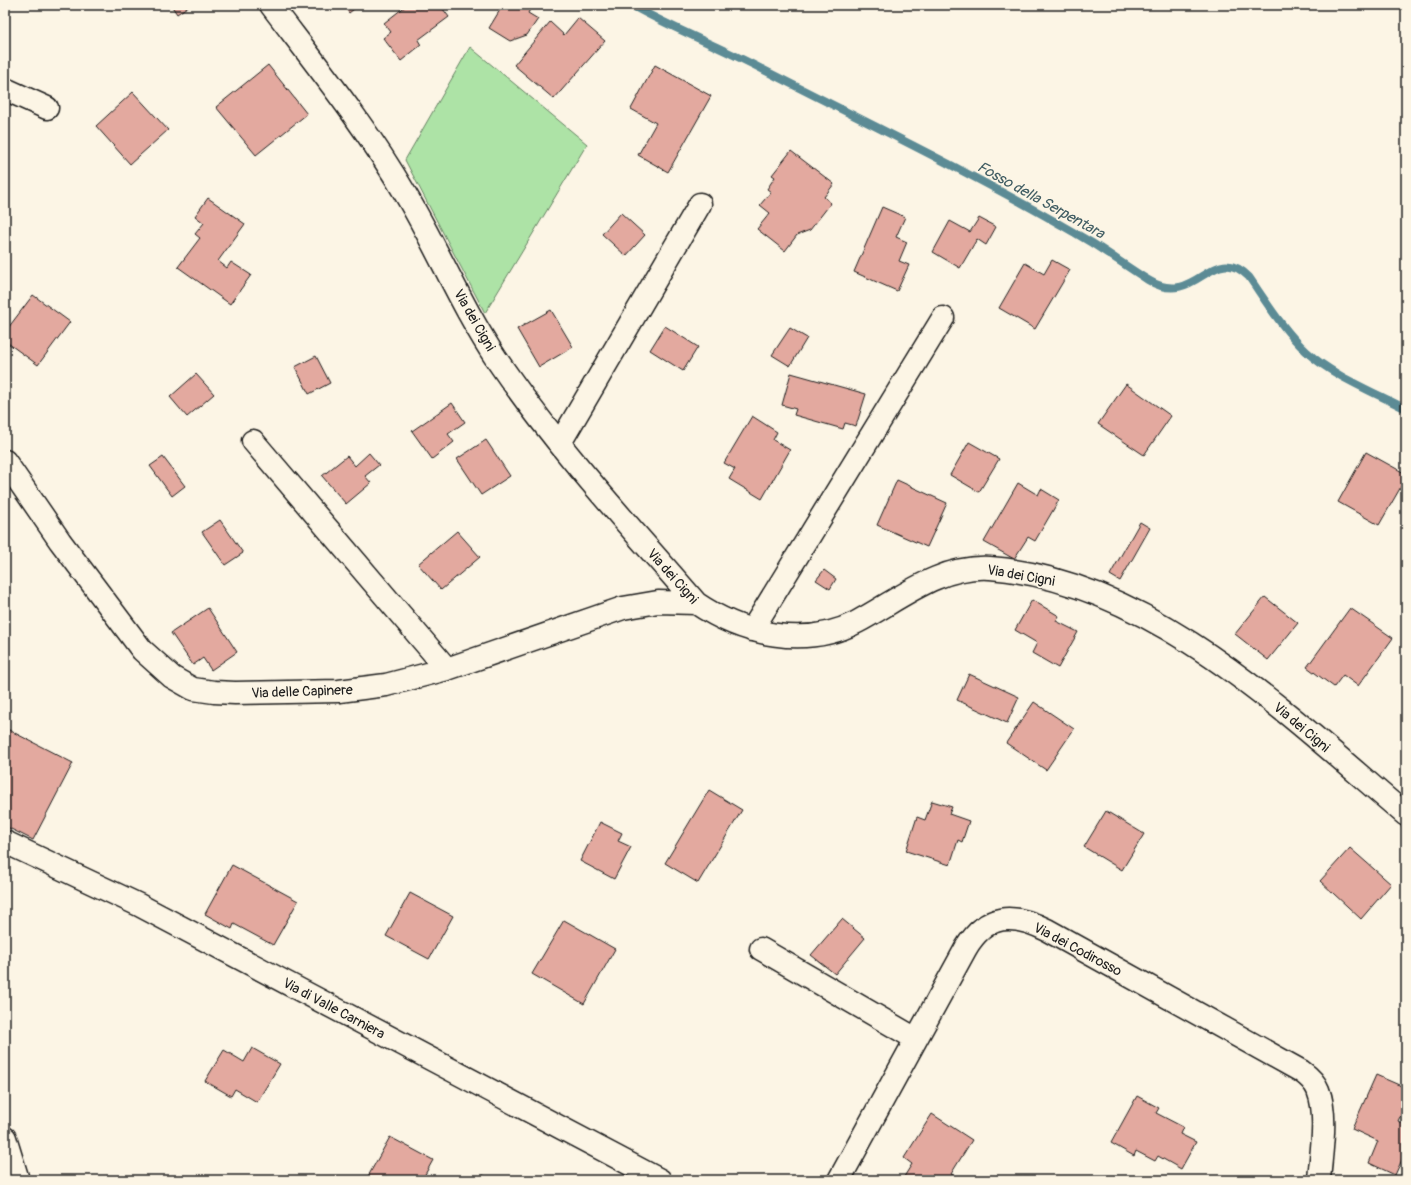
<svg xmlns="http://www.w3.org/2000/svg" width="1411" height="1185" font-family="Pangolin,sans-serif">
<rect width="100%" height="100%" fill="#fcf5e5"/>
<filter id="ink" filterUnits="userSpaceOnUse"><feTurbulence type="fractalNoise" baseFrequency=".025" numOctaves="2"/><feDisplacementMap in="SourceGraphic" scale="8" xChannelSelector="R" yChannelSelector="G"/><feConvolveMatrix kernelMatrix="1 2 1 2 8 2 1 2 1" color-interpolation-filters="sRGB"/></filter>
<g filter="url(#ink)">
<path fill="#ade3a6" stroke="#648061" d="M470 47 587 144 485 313 405 160Z"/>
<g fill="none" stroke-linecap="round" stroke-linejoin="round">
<path stroke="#5c8b95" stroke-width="8" d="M631 5C670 27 713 44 754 65 867 123 983 178 1092 243 1111 255 1129 268 1148 280 1197 310 1211 239 1249 277 1267 303 1284 331 1307 352 1331 375 1376 393 1406 409"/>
</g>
<path fill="#e3a99f" stroke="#1c1c1c" d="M171 5H190L177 14Z
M343 5H359L349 13Z
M407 5H440L449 17 418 40 421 45 401 61 383 38 391 32 384 23Z
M503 5 532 6 528 13 538 19 527 35 510 41 489 28Z
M578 18 605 41 554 99 514 65 550 22 564 35Z
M268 65 307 114 256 155 216 107Z
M655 65 711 96 668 172 638 155 656 123 631 109Z
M133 92 168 130 130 164 96 126Z
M791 151 834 184 824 197 831 203 810 230 797 235 785 251 757 229 770 213 760 205 771 192 767 189 775 177 772 175Z
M208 198 245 224 218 261 227 268 231 262 251 275 230 304 178 267 200 238 195 234 204 223 195 216Z
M882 207 905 217 896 237 907 242 899 261 909 265 897 291 854 272Z
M621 213 645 235 626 256 602 234Z
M979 218 996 227 986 245 977 239 960 268 933 252 950 221 970 232Z
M1052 260 1070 270 1035 329 999 308 1025 263 1044 274Z
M33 295 70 322 38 365 5 341V332Z
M551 310 573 347 539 367 517 329Z
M665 326 698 347 683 371 650 350Z
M790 328 807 338 790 366 772 355Z
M316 356 330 383 309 394 295 367Z
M791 373 866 394 856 426 845 423 843 429 794 415 796 409 782 405Z
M196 374 214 394 187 417 170 397Z
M1126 384 1171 416 1144 455 1098 424Z
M452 403 465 422 448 434 454 442 432 459 412 431Z
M752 416 777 432 773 440 790 450 762 499 729 479 735 469 724 463Z
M486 440 510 476 481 495 457 459Z
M969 442 999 459 979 492 950 475Z
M1366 452 1406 474V478L1379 525 1338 502Z
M369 453 379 465 365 476 371 483 346 504 322 476 347 456 355 466Z
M163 457 185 486 172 496 150 466Z
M897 480 947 503 927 547 877 525Z
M1018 483 1038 495 1041 489 1059 500 1035 541 1028 537 1014 559 984 542Z
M220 520 243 553 225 565 202 532Z
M1140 522 1150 528 1120 581 1110 575Z
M457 531 480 557 441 590 418 564Z
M824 570 836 579 830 589 816 580Z
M1265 597 1298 623 1268 660 1235 634Z
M1032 600 1059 616 1056 621 1078 632 1058 668 1032 653 1037 643 1015 630Z
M208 608 237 652 211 670 203 658 193 665 171 633Z
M1350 608 1393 638 1358 686 1343 675 1334 687 1307 667Z
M969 674 1019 697 1007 723 957 700Z
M1034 702 1074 729 1046 770 1006 743Z
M7 729 73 763 33 840 5 826V734Z
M709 790 742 810 698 883 665 863Z
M932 801 952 807 949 814 969 821 962 842 958 840 950 865 906 851 917 817 925 820Z
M1106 811 1144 834 1122 870 1084 847Z
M600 822 622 833 618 841 631 847 614 879 580 861Z
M1350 848 1391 884 1361 919 1320 881Z
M232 865 298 901 273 945 234 924 232 929 205 914Z
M410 893 453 916 429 959 386 936Z
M842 919 865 938 835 974 811 955Z
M564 920 615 949 584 1004 532 974Z
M252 1048 280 1064 257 1102 235 1089 231 1096 205 1081 224 1050 244 1062Z
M1376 1075 1406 1088V1104L1398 1121 1406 1125V1151L1395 1175 1369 1163 1378 1141 1352 1129Z
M1137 1096 1159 1108 1156 1113 1183 1127 1180 1134 1196 1142 1181 1169 1158 1156 1155 1161 1136 1151 1134 1156 1111 1143Z
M932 1114 972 1140 951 1174 956 1177 954 1180H902L912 1164 904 1158Z
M390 1137 433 1160 422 1180H366Z
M483 1175 491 1180H480Z"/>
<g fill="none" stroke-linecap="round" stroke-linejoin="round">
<defs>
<path id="minor" d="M271 5C318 67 367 128 406 195 438 249 462 308 497 360 556 447 628 524 696 603 743 635 805 649 857 622 900 599 939 565 990 568 1151 580 1289 716 1406 815
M5 89 47 108
M253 441 447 669
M560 443 700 204
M5 461 60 541 142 650 172 677 193 689 214 692 235 693 339 691 386 685 447 669 623 608 658 602 696 603
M752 630 943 318
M5 842 139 905 660 1180
M761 949 916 1039
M5 1138 18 1180
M839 1180 966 948C987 913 1013 913 1047 930L1301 1071C1308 1076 1315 1082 1318 1090 1328 1115 1321 1153 1319 1180"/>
</defs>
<use href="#minor" stroke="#1c1c1c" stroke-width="25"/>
<use href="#minor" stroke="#fcf5e5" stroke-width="22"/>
</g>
</g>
<g text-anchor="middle" stroke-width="3.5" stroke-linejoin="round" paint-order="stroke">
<g font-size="14" fill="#1c1c1c" stroke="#fcf5e5">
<text transform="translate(475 320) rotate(60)" y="5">Via dei Cigni</text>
<text transform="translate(1021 575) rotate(10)" y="5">Via dei Cigni</text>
<text transform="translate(673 576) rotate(48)" y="5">Via dei Cigni</text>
<text transform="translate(302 691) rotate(-2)" y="5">Via delle Capinere</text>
<text transform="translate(1302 727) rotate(40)" y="5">Via dei Cigni</text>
<text transform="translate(1078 949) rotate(28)" y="5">Via dei Codirosso</text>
<text transform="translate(334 1008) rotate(28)" y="5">Via di Valle Carniera</text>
</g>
<g font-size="15" font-style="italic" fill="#415d63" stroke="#fcf5e5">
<text transform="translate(1041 200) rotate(29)" y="5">Fosso della Serpentara</text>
</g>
</g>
<rect width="1411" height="1185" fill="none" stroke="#fcf5e5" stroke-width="20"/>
<rect x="10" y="10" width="1391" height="1165" fill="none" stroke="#1c1c1c" stroke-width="1.5" filter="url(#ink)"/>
</svg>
